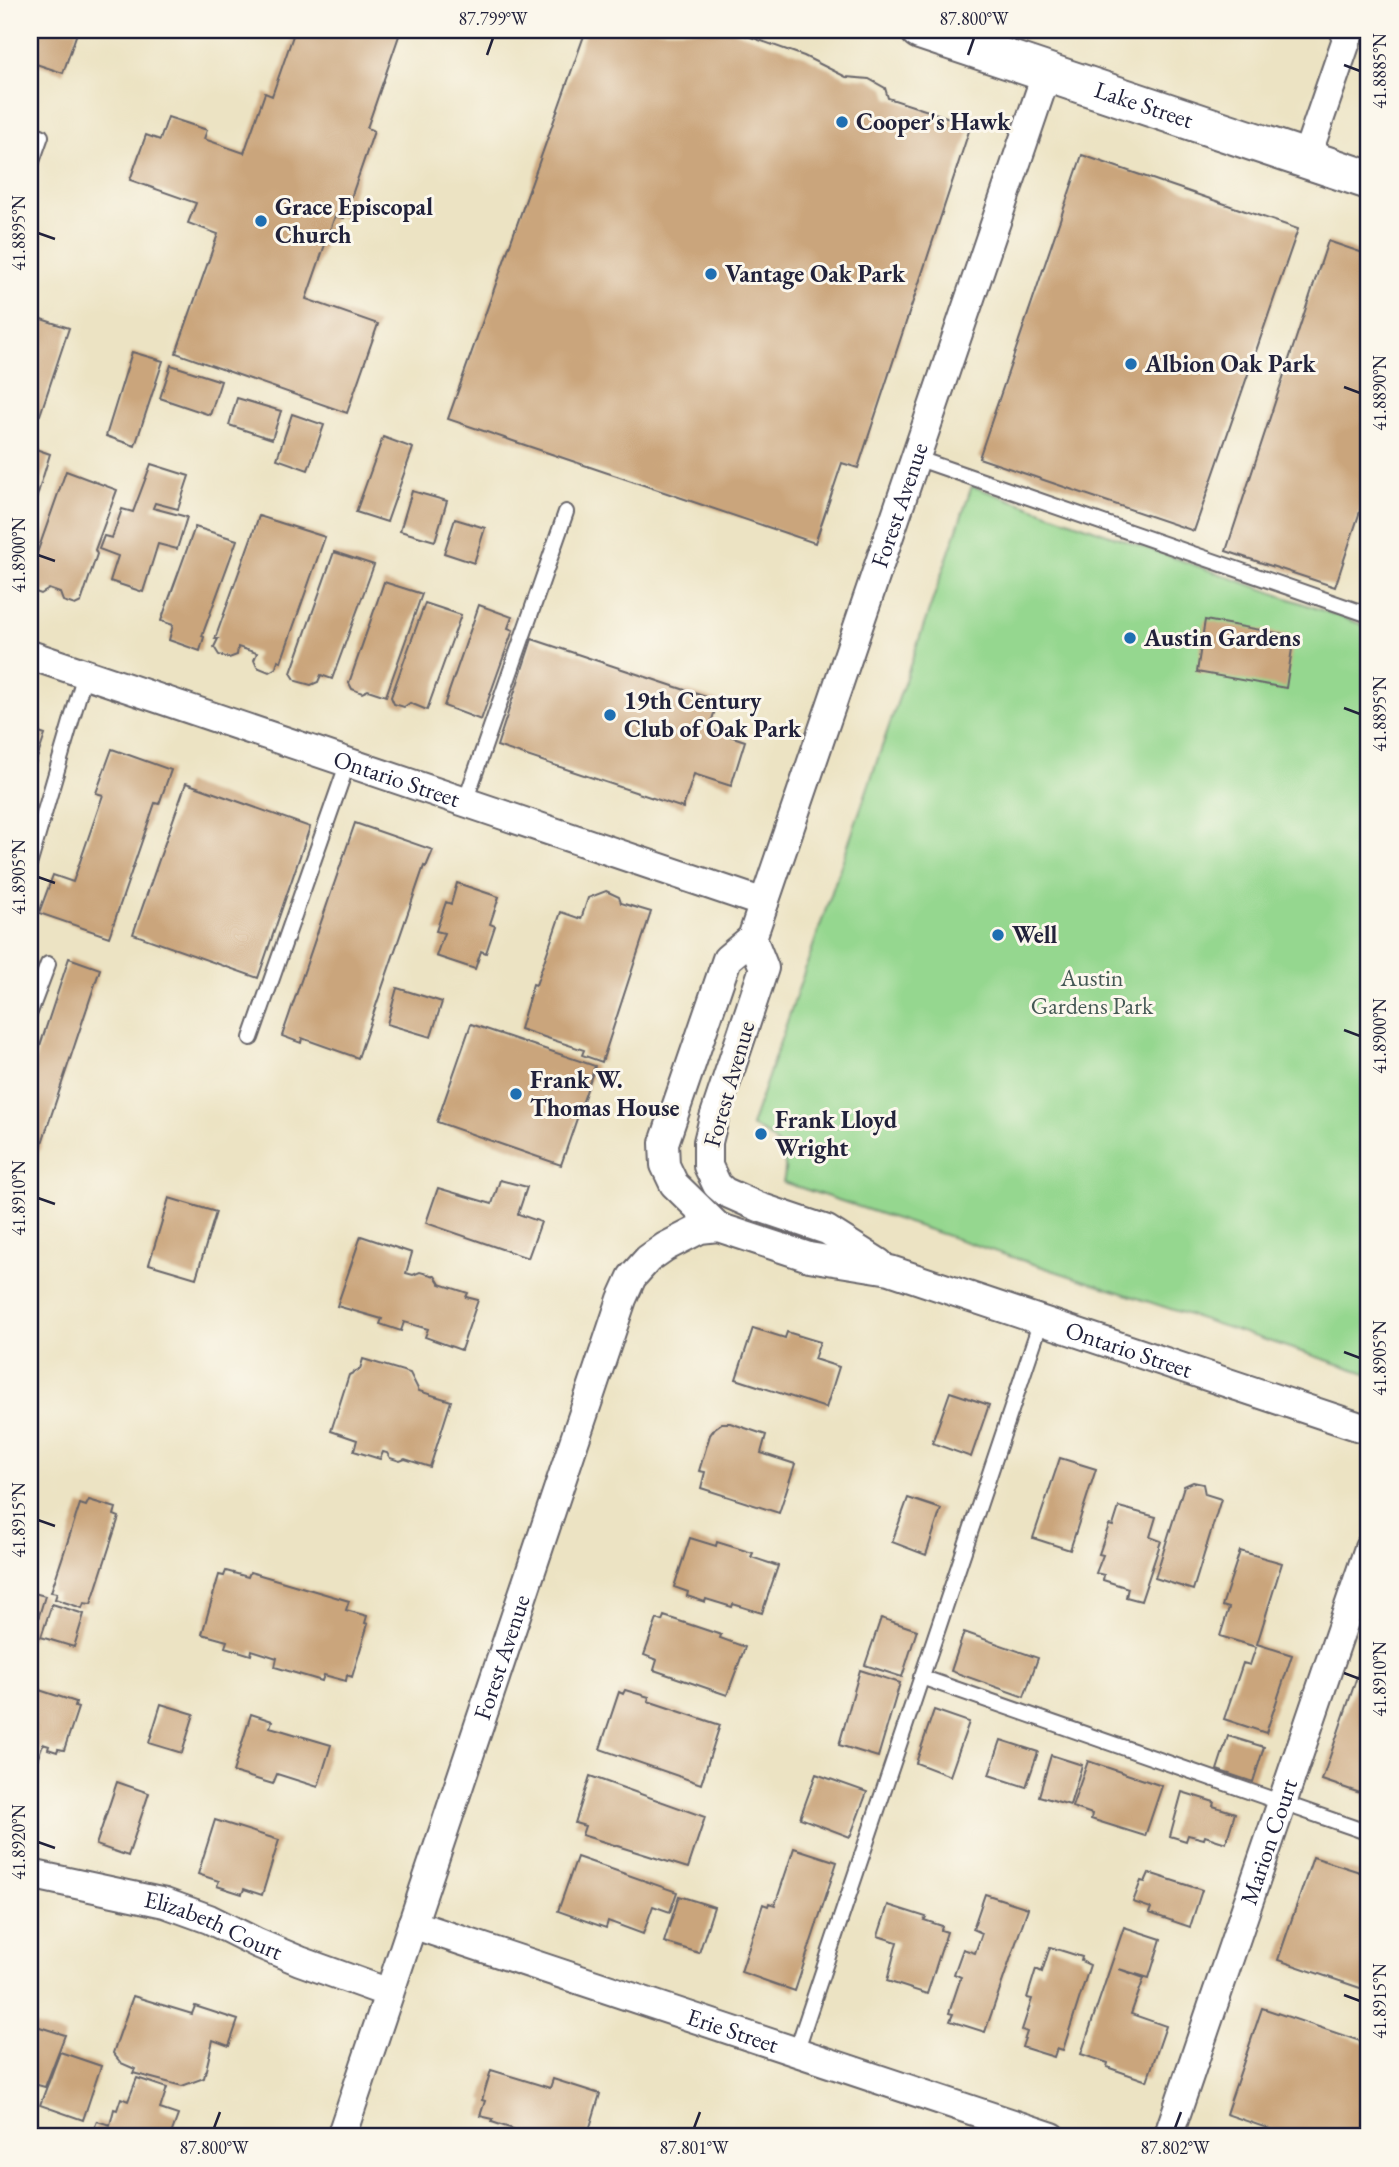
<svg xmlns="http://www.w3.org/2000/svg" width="1399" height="2167" font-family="'EB Garamond',serif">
<rect width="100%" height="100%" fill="#fbf7ec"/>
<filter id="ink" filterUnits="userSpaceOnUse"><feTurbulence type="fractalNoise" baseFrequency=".0143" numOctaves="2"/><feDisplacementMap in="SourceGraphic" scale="14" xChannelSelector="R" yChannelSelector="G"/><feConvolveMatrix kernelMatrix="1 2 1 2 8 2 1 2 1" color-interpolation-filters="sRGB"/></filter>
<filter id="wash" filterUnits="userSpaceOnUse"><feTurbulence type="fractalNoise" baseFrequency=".00686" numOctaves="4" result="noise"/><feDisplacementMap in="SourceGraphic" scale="28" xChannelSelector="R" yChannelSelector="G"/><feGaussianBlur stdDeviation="1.57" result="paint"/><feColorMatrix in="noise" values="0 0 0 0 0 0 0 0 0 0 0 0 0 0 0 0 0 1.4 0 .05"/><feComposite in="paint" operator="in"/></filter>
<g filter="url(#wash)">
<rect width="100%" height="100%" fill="#ece3c3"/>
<path fill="#95d78f" stroke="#5c7c65" stroke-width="2" d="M972 486 1369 627V1374L783 1182C791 1154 776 1137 751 1126Z"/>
<g id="blocks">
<path fill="#caa57c" d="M30 30H78L63 73 30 62Z
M295 30H401L367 128 374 131 344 218 335 216 306 299 378 324 347 413 176 353 218 234 188 223 196 203 130 180 146 135 160 140 168 117 207 130 204 139 244 153 265 93 272 96Z
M586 30H731L804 56 846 77 869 79 885 88 888 98 971 125 858 468 842 463 815 543 448 419Z
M1082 155 1298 229 1194 531 979 458Z
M1328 241 1369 255V484L1335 587 1226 551Z
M38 318 69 328 40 415 30 412V342Z
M132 352 163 361 135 446 106 436Z
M171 365 221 381 210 415 160 398Z
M237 398 281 411 272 439 229 425Z
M292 414 324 425 308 470 277 459Z
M383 437 413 448 387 522 356 512Z
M30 447 50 454 30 519Z
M151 464 189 476 178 509 155 503 153 508 187 517 177 549 158 544 143 592 110 581 118 556 99 549 104 536 112 538 122 509 133 512Z
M66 471 117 490 95 550 97 554 81 602 75 605 63 601 60 593 49 589 41 594 30 590V573Z
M412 491 447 501 435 541 400 531Z
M259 516 325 537 281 662 278 660 276 668 269 672 257 667 254 660 257 653 238 647 237 655 229 658 219 655 214 647 218 639H215Z
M455 519 485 528 474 563 444 553Z
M195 527 237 540 202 636 204 637 200 651 169 640 173 625 161 621Z
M334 552 374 565 332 679 321 675 318 682 311 685 296 681 291 673Z
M384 582 422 594 386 696 368 690 362 693 352 689 349 683Z
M425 603 461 615 427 710 410 703 404 707 394 704 391 697Z
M479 605 512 617 508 628 513 630 481 720 444 706Z
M1205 620 1294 636 1286 688 1197 672Z
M532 639 718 701 709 729 745 741 731 786 694 774 683 808 497 746Z
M30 730 45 735 30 779Z
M112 749 171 770 159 804 155 803 109 937 39 913 53 875 73 882 103 795 96 793Z
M186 783 310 827 258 978 133 934Z
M355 823 433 850 426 867 424 866 358 1058 302 1038 301 1043 282 1036Z
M457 883 499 897 490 924 495 926 486 953 481 951 475 969 436 956 444 933 436 931 446 902 451 904Z
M606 891 619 897 621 903 651 912 602 1062 582 1055 584 1050 520 1029 533 984 536 985 561 912 581 919 588 898Z
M69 958 100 969 30 1179V1076Z
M397 988 442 1002 431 1037 387 1024Z
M471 1024 595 1066 561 1165 437 1122Z
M500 1180 527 1187 518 1214 541 1222 528 1258 426 1223 438 1188 492 1204Z
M169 1198 216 1212 196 1278 149 1264Z
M361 1236 412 1253 406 1273 413 1275 420 1272 435 1276 440 1284 468 1293 466 1297 478 1300 461 1350 425 1337 428 1329 404 1322 401 1331 380 1324 382 1319 337 1306Z
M753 1328 785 1338 787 1332 820 1342 814 1359 839 1367 826 1408 736 1379Z
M363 1359 410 1373 419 1391 451 1401 430 1467 405 1459 400 1461 390 1458 387 1453 383 1452 380 1459 354 1451 357 1440 331 1431 349 1375 360 1369Z
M950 1392 989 1405 971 1457 932 1443Z
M722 1423H730L766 1435 761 1453 795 1464 779 1513 701 1488 705 1472 699 1471 710 1435 715 1428Z
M1060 1458 1096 1469 1070 1550 1033 1538Z
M1193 1482 1203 1484 1205 1494 1221 1499 1193 1590 1155 1578 1184 1486Z
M908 1498 941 1509 926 1555 892 1542Z
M89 1500 116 1508 114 1515 119 1517 91 1604 84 1603 82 1608 55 1599 57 1593 51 1592 80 1504 86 1506Z
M1119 1507 1156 1517 1150 1537 1161 1541 1141 1601 1126 1597 1128 1588 1103 1580 1104 1575 1096 1573 1103 1555 1099 1554 1109 1525 1113 1526Z
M690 1538 716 1546 717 1542 753 1553 751 1557 778 1566 762 1613 733 1604 732 1607 706 1599 705 1602 687 1596 688 1592 674 1587Z
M1240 1551 1282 1563 1257 1644 1292 1655 1266 1733 1224 1719 1243 1663 1250 1665 1256 1647 1220 1636 1229 1608 1222 1606Z
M226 1571 248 1577 250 1572 349 1601 346 1610 367 1616 365 1623 368 1624 352 1677 347 1675 346 1681 324 1675 322 1681 275 1667 277 1658 252 1650 251 1655 225 1647 227 1641 202 1634 219 1575 224 1576Z
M30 1592 45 1596 32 1639 30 1638Z
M52 1604 84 1614 74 1647 41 1637Z
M664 1616 721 1635 720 1638 745 1647 727 1695 654 1670 657 1660 644 1655 657 1619 662 1621Z
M881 1618 917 1630 902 1677 865 1665Z
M964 1632 1038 1658 1024 1697 951 1671Z
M1369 1641V1796L1322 1780Z
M860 1670 900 1683 878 1757 839 1745Z
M30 1687 76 1702 75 1707 78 1708 64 1750 58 1749 57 1752 48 1749 49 1746 43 1744 36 1763 30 1761Z
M625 1690 649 1697 648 1701 720 1725 701 1784 600 1749 619 1692 623 1694Z
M161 1704 194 1714 182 1753 149 1743Z
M934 1710 969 1722 950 1776 916 1763Z
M251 1714 272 1721 270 1727 331 1745 318 1787 277 1774 273 1784 233 1772Z
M1228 1736 1264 1747 1253 1782 1217 1770Z
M1001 1740 1038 1752 1026 1787 989 1775Z
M1051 1755 1082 1765 1070 1805 1039 1796Z
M1088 1761 1162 1786 1145 1836 1091 1819 1092 1814 1072 1807Z
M816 1774 867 1792 850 1837 800 1818Z
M590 1776 705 1817 688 1868 582 1835 585 1826 575 1823Z
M117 1782 149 1793 128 1856 96 1845Z
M1182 1792 1214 1802 1213 1806 1235 1813 1226 1843 1205 1836 1204 1839 1188 1835 1186 1841 1170 1836Z
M215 1820 279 1840 262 1895 244 1889 242 1894 217 1886 219 1881 198 1874Z
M794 1848 837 1862 795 1991 741 1972 763 1904 768 1906 769 1903 775 1905Z
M577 1857 677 1892 670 1912 653 1906 643 1934 608 1921 606 1928 558 1911Z
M1313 1857 1369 1875V1991L1278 1960Z
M1149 1873 1202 1890 1190 1927 1149 1913 1151 1908 1133 1902 1141 1881 1145 1882Z
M985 1894 1028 1908 985 2032 950 2021 953 2014 949 2013 961 1977 954 1974 963 1949 975 1953 982 1933 973 1929Z
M679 1896 714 1907 699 1953 664 1942Z
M888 1905 926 1917 924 1920 942 1926 941 1930 947 1932 927 1994 887 1981 897 1942 878 1936Z
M1124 1927 1161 1939 1149 1978 1119 1969 1144 1978 1131 2014 1166 2026 1147 2081 1107 2067 1108 2063 1081 2054Z
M1050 1947 1082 1957 1081 1961 1090 1965 1063 2050 1057 2048 1054 2057 1022 2047 1027 2032 1022 2030 1032 1999 1027 1998 1036 1969 1042 1972Z
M133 1996 192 2014 195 2006 238 2020 229 2046 213 2040 204 2078 182 2086 133 2073 135 2069 121 2063 113 2053Z
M1262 2008 1369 2044V2137H1293L1226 2114Z
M30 2024 65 2035 45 2087 34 2084 33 2089 30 2088Z
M60 2052 101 2066 83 2120 40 2105Z
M491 2070 550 2088 553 2079 600 2094 587 2137H524L511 2133 513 2129 492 2122 493 2119 480 2116 485 2101 482 2100Z
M137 2078 167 2088 160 2109 178 2115 170 2137H91L97 2121 110 2125 114 2109 117 2110 121 2098 128 2101Z"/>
</g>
</g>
<g filter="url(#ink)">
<use href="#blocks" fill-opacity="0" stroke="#69666b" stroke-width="2"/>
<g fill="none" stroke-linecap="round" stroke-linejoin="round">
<defs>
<path id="service" d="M30 132 41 136 30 167
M916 458 1369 615
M465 802 566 512
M30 862 85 674
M30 1012 48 964
M251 1038 348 762
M921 1677 1369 1833
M796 2052 1041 1321"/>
<g id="minor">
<path d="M1306 158 1350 30"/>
<path id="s1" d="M30 655 764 903"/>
<path d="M752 938 764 968 714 1118 708 1142V1166L717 1185 725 1192 759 1207 827 1230 879 1263"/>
<path id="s2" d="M718 1227 674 1184 665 1165 664 1143 727 959 752 938 1047 72"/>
<path id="s3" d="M30 1874 165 1903 209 1919 257 1943 300 1961 389 1993"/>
<path id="s4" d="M412 1924 1052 2137"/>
<path id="s5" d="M341 2137 622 1299 632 1277 648 1259 665 1247 700 1229 718 1227 809 1257 890 1270 1369 1430"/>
<path id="s6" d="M1168 2137 1369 1548"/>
</g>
<g id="secondary">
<path id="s7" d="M920 30 1369 180"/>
</g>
</defs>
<use href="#service" stroke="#69666b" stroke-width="18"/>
<use href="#minor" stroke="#69666b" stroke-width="32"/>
<use href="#secondary" stroke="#69666b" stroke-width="42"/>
<use href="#service" stroke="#fff" stroke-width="14"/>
<use href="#minor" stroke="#fff" stroke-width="28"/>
<use href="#secondary" stroke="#fff" stroke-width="38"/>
</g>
</g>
<path fill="none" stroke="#22223b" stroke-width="2.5" d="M487 55 493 38M968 55 974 38M1344 65 1360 71M38 233 55 239M1344 387 1360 393M38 555 55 561M1344 708 1360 714M38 877 55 883M1344 1030 1360 1036M38 1198 55 1204M1344 1352 1360 1358M38 1520 55 1526M1344 1673 1360 1679M38 1842 55 1848M1344 1995 1360 2001M214 2128 220 2112M694 2128 700 2112M1175 2128 1181 2112"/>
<g fill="#1f6fb2" stroke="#fbf7ec" stroke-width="2.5">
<circle cx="842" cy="122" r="7"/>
<circle cx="261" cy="221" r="7"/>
<circle cx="711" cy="274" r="7"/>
<circle cx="1131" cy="364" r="7"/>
<circle cx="1130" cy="638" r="7"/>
<circle cx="610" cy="715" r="7"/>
<circle cx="998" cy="935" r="7"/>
<circle cx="516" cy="1094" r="7"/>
<circle cx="761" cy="1134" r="7"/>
</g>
<g text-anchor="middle" stroke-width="6" stroke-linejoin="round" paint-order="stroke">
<g font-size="24" fill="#22223b" stroke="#fbf7ec">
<text dy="8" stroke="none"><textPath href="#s7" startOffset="236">Lake Street</textPath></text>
<text dy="8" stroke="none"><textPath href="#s2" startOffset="789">Forest Avenue</textPath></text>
<text dy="8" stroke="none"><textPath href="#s1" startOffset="387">Ontario Street</textPath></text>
<text transform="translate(729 1084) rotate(-74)" y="8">Forest Avenue</text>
<text dy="8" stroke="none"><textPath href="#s5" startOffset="1440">Ontario Street</textPath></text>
<text dy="8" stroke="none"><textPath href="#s5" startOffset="506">Forest Avenue</textPath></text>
<text dy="8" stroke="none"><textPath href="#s6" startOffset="312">Marion Court</textPath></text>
<text dy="8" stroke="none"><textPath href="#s3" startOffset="191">Elizabeth Court</textPath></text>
<text dy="8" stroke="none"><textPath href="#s4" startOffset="338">Erie Street</textPath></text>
</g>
<g font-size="24" font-weight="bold" fill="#22223b" stroke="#fbf7ec" text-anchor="start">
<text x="856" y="130">Cooper's Hawk</text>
<text x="275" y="215">Grace Episcopal<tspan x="275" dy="28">Church</tspan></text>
<text x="725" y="282">Vantage Oak Park</text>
<text x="1145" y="372">Albion Oak Park</text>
<text x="1144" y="646">Austin Gardens</text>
<text x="624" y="709">19th Century<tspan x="624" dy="28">Club of Oak Park</tspan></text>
<text x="1012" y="943">Well</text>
<text x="530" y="1088">Frank W.<tspan x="530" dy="28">Thomas House</tspan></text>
<text x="775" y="1128">Frank Lloyd<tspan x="775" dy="28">Wright</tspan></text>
</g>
<g font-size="24" fill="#445854" stroke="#fbf7ec">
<text x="1092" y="986">Austin<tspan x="1092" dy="28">Gardens Park</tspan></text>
</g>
</g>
<rect width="1399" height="2167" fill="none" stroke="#fbf7ec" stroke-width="77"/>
<rect x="38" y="38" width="1322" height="2090" fill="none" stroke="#22223b" stroke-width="2.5"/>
<g font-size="18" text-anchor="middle" fill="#22223b">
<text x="493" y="25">87.799°W</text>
<text x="974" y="25">87.800°W</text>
<text transform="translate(1380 71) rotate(-90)" y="6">41.8885°N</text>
<text transform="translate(19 233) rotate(-90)" y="6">41.8895°N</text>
<text transform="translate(1380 393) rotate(-90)" y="6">41.8890°N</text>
<text transform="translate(19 555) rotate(-90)" y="6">41.8900°N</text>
<text transform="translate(1380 714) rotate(-90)" y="6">41.8895°N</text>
<text transform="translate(19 877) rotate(-90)" y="6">41.8905°N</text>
<text transform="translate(1380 1036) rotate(-90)" y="6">41.8900°N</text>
<text transform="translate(19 1198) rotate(-90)" y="6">41.8910°N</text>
<text transform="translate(1380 1358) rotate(-90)" y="6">41.8905°N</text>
<text transform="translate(19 1520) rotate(-90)" y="6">41.8915°N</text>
<text transform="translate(1380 1679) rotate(-90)" y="6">41.8910°N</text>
<text transform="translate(19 1842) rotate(-90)" y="6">41.8920°N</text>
<text transform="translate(1380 2001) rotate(-90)" y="6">41.8915°N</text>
<text x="214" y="2154">87.800°W</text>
<text x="694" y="2154">87.801°W</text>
<text x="1175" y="2154">87.802°W</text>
</g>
</svg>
